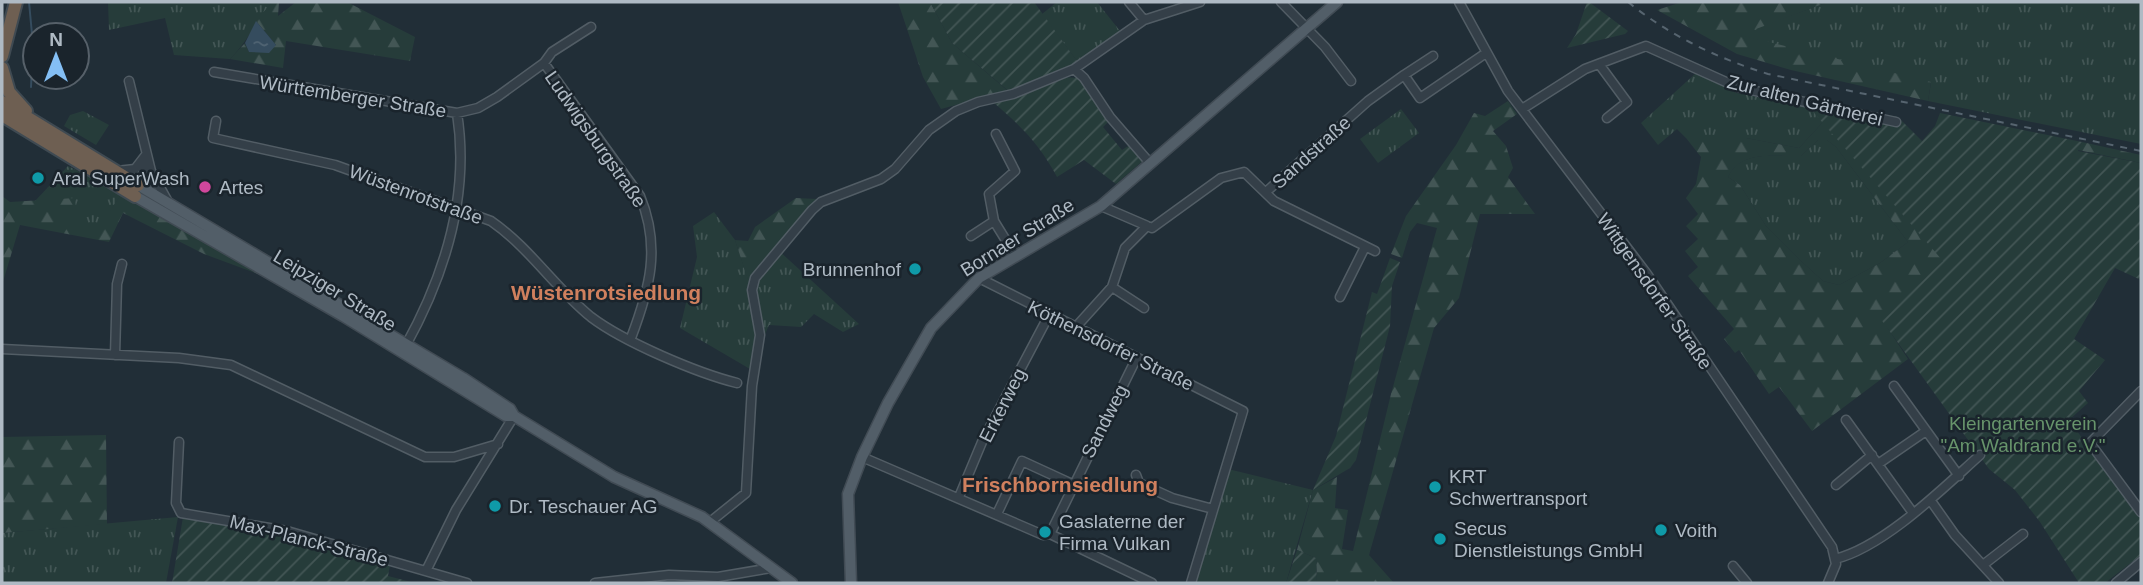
<svg xmlns="http://www.w3.org/2000/svg" width="2143" height="585" font-family="Helvetica,sans-serif">
<defs>
<pattern id="grass-tufts" width="24" height="20" patternUnits="userSpaceOnUse" patternTransform="scale(1.75)"><rect width="24" height="20" fill="#263c3a"/><path d="M3 7l-1-3M5 7V3M7 7l1-3M15 17l-1-3M17 17v-4M19 17l1-3" fill="none" stroke="#435655"/></pattern>
<pattern id="forest-firs" width="22" height="20" patternUnits="userSpaceOnUse" patternTransform="scale(1.75)"><rect width="22" height="20" fill="#263c3a"/><path d="M5 1l3.5 6h-7zM16 11l3.5 6h-7z" fill="#435655"/></pattern>
<pattern id="garden-furrows" width="10" height="10" patternUnits="userSpaceOnUse" patternTransform="scale(1.75)"><rect width="10" height="10" fill="#263c3a"/><path d="M-1 1l2-2M0 10L10 0M9 11l2-2" fill="none" stroke="#435655"/></pattern>
<pattern id="water-ripples" width="26" height="14" patternUnits="userSpaceOnUse" patternTransform="scale(1.75)"><rect width="26" height="14" fill="#354c5e"/><path d="M2 4q2-2 4 0t4 0M15 11q2-2 4 0t4 0" fill="none" stroke="#506473"/></pattern>
</defs>
<rect width="100%" height="100%" fill="#212e37"/>
<path fill="url(#grass-tufts)" d="M108 2H272C257 21 247 42 230 59L174 55 165 18 109 30Z
M1057 2H1097L1120 31 1077 61 1042 14Z
M1828 2H2141V144L1928 101 1931 83 1738 35Z
M1696 73 1737 93 1809 107 1824 121 1799 148 1746 138H1686L1677 129 1658 145 1641 123Z
M1401 109 1419 133 1378 163 1360 139Z
M83 111 109 125 96 145 64 126 70 115Z
M1818 140H1827L1836 147 1908 242 1880 263 1839 285 1823 281 1801 261 1766 226 1740 185 1728 177C1741 149 1774 157 1801 156Z
M68 166 122 193 103 223H77L35 201Z
M714 212 735 240 748 279 777 249 859 324 843 332 814 314 801 327 769 325 750 369 680 328 697 257 693 226Z
M1228 469 1313 490 1286 583H1195Z
M178 517 166 583H2V533Z"/>
<path fill="url(#forest-firs)" fill-rule="evenodd" d="M272 2H279L278 16 296 2H347L415 37 410 61 286 41 283 68 230 59 245 43 249 52 276 45 256 21Z
M898 2H930L952 43 1008 91 941 109 923 77Z
M1682 2H1828L1740 35 1931 82 1928 101 1791 70 1737 54 1657 10Z
M1508 101 1517 114 1493 131 1506 146 1513 168 1508 177 1535 214H1480L1459 298 1434 328 1369 555 1394 583H1317L1316 558 1297 550 1313 490 1337 477 1335 508 1348 510 1342 549 1353 551 1391 394 1437 228 1417 223 1410 232 1402 258 1391 254 1406 216 1456 145 1474 113 1485 116Z
M1824 121 1944 261 1881 318 1908 359 1812 431 1779 387 1769 394 1739 350 1735 353 1724 339 1734 329 1688 276 1698 267 1685 251 1698 239 1686 226 1698 214 1686 198 1696 184 1701 157 1686 138H1746L1799 148ZM1818 140H1827L1836 147 1908 242 1880 263 1839 285 1823 281 1801 261 1766 226 1740 185 1728 177C1742 149 1774 157 1801 156Z
M2082 142 2141 155V163L2078 150Z
M122 193 277 281 204 254 123 213 109 242 20 225 2 285V196L10 202 75 198 77 223H102Z
M796 198 817 199 748 280 735 240 748 241 755 227Z
M106 435 107 524 2 533V437Z"/>
<path fill="url(#garden-furrows)" d="M930 2H1034L1077 61 1074 69 1062 77 1078 78 1082 81 1109 121 1103 127 1122 150 1131 144 1145 159 1116 184 1084 160 1057 177C1040 145 1021 126 994 103L1012 94 952 43Z
M1587 2H1589L1628 31 1625 34 1567 48 1576 34Z
M1810 101 1898 117 1922 141 1935 126 1940 113 2082 142 2078 151 2141 163V280L2115 268 2074 339 2105 360 2079 391 2088 403 2069 420 2141 519V555L2105 583H2079L2040 522 2015 490 1989 469 1880 318 1943 261 1809 107Z
M1390 258 1400 262 1392 286 1390 326 1356 460 1350 468 1313 490 1336 436 1372 292 1377 294Z
M183 517 266 529 390 565 388 576 415 583H172Z
M1297 550 1316 558 1317 583H1286Z"/>
<path fill="url(#water-ripples)" d="M256 21 276 45 269 53 249 52 245 43Z"/>
<g fill="none" stroke-linecap="round" stroke-linejoin="round">
<path stroke="#354c5e" stroke-width="2" d="M29 2 33 45 31 87"/>
<defs>
<path id="minor" d="M1129 2 1144 20
M1281 2 1325 47 1351 81
M1459 2 1508 91 1647 274 1832 547 1836 564 1828 583
M544 63 640 196C661 247 650 288 631 338
M1599 64 1627 102 1607 118
M1074 69 1084 78 1110 117 1149 162
M214 72 457 113 478 108 497 97 544 63 552 52 591 27
M1404 75 1433 56
M129 81 151 171 168 202
M1522 109 1585 69 1646 46 1737 87 1896 122
M216 121 213 138 335 165 491 221C530 248 555 288 591 317 624 342 697 373 737 383
M117 171 135 169 145 156
M137 190 147 159
M1266 192 1368 101 1404 75 1420 98 1486 53
M1101 206 1152 228 1221 178 1244 172 1274 201 1375 251
M994 221 1015 255
M971 236 994 221 989 194 1015 171 996 134
M979 278 1243 411 1191 583
M1112 287 1144 308
M1340 297 1365 247
M1075 328 1112 287 1125 248 1147 226
M405 347C445 275 470 195 457 113
M2 349 179 358 231 365 425 457H454L498 444
M115 355 117 284 122 264
M1894 386 1959 476
M2141 391 2090 443 2141 512
M1846 420 1913 513
M179 442 176 503 181 513 287 531 467 583
M862 457 1043 535 1050 534 1152 583
M1878 464 1926 431
M1136 475 1139 483 1172 498 1213 509
M1836 485 1872 455
M959 497 982 442 1049 315
M1931 501 1955 535 1999 583
M997 514 1022 461 1072 484
M710 522 746 493 752 386 760 335 752 290 755 278 812 210 821 202 881 179 895 169 929 130 956 111 978 102 1013 94 1074 69 1144 20 1200 2
M1050 534 1136 359
M1835 559C1884 547 1943 488 1980 455
M1983 565 2023 534
M1733 566 1747 583
M426 571 456 510 514 416
M595 583 669 575 718 577 771 568
M2116 583 2141 562"/>
<path id="major" d="M138 185 463 378 510 409 514 416 614 477 702 517 792 583
M135 196 343 316 506 416H514
M851 583 848 494 862 457 888 403 931 328 979 278 1101 206 1337 2"/>
<path id="highway" d="M2 56 16 2
M2 68 9 92 26 111
M2 102 138 185
M2 115 135 196"/>
</defs>
<use href="#minor" stroke="#525d65" stroke-width="11"/>
<use href="#major" stroke="#414b54" stroke-width="13"/>
<use href="#highway" stroke="#3f4a52" stroke-width="16"/>
<use href="#minor" stroke="#343f48" stroke-width="8"/>
<use href="#major" stroke="#525e68" stroke-width="10"/>
<use href="#highway" stroke="#6e5f52" stroke-width="12"/>
<path stroke="#56646f" stroke-width="2" stroke-dasharray="7 7" stroke-linecap="butt" d="M1628 2C1670 36 1717 58 1768 74L2141 151"/>
</g>
<g fill="#0f9aa8" stroke="#1a242c" stroke-width="2.5">
<circle cx="38" cy="178" r="7"/>
<circle cx="915" cy="269" r="7"/>
<circle cx="1435" cy="487" r="7"/>
<circle cx="495" cy="506" r="7"/>
<circle cx="1661" cy="530" r="7"/>
<circle cx="1045" cy="532" r="7"/>
<circle cx="1440" cy="539" r="7"/>
</g>
<circle fill="#d1479c" stroke="#1a242c" stroke-width="2.5" cx="205" cy="187" r="7"/>
<g text-anchor="middle" stroke-width="5" stroke-linejoin="round" paint-order="stroke">
<g font-size="19" fill="#afbac4" stroke="#1a242c">
<text transform="translate(353 96) rotate(9)" y="7">Württemberger Straße</text>
<text transform="translate(1805 100) rotate(14)" y="7">Zur alten Gärtnerei</text>
<text transform="translate(596 139) rotate(55)" y="7">Ludwigsburgstraße</text>
<text transform="translate(1311 152) rotate(-42)" y="7">Sandstraße</text>
<text transform="translate(416 194) rotate(20)" y="7">Wüstenrotstraße</text>
<text transform="translate(1017 237) rotate(-32)" y="7">Bornaer Straße</text>
<text transform="translate(335 290) rotate(31)" y="7">Leipziger Straße</text>
<text transform="translate(1655 291) rotate(55)" y="7">Wittgensdorfer Straße</text>
<text transform="translate(1111 345) rotate(26)" y="7">Köthensdorfer Straße</text>
<text transform="translate(1002 405) rotate(-63)" y="7">Erkerweg</text>
<text transform="translate(1104 421) rotate(-63)" y="7">Sandweg</text>
<text transform="translate(309 540) rotate(14)" y="7">Max-Planck-Straße</text>
</g>
<g font-size="19" fill="#afbac4" stroke="#1a242c" text-anchor="start">
<text x="52" y="185">Aral SuperWash</text>
<text x="219" y="194">Artes</text>
<text x="901" y="276" text-anchor="end">Brunnenhof</text>
<text x="1449" y="483">KRT<tspan x="1449" dy="22">Schwertransport</tspan></text>
<text x="509" y="513">Dr. Teschauer AG</text>
<text x="1059" y="528">Gaslaterne der<tspan x="1059" dy="22">Firma Vulkan</tspan></text>
<text x="1454" y="535">Secus<tspan x="1454" dy="22">Dienstleistungs GmbH</tspan></text>
<text x="1675" y="537">Voith</text>
</g>
<g font-size="19" fill="#67946b" stroke="#1a242c">
<text x="2023" y="430">Kleingartenverein<tspan x="2023" dy="22">"Am Waldrand e.V."</tspan></text>
</g>
<g font-size="21" font-weight="bold" fill="#d0805e" stroke="#1a242c">
<text x="606" y="300">Wüstenrotsiedlung</text>
<text x="1060" y="492">Frischbornsiedlung</text>
</g>
</g>
<rect width="2143" height="585" fill="none" stroke="#afbac4" stroke-width="7"/>
<g transform="translate(56 56)"><circle r="33" fill="#1a242c" stroke="#566069" stroke-width="2"/>
<path d="M0-5L12 26L0 18L-12 26Z" fill="#84bff5"/>
<text y="-10" font-size="19" font-weight="bold" text-anchor="middle" fill="#afbac4">N</text>
</g>
</svg>
